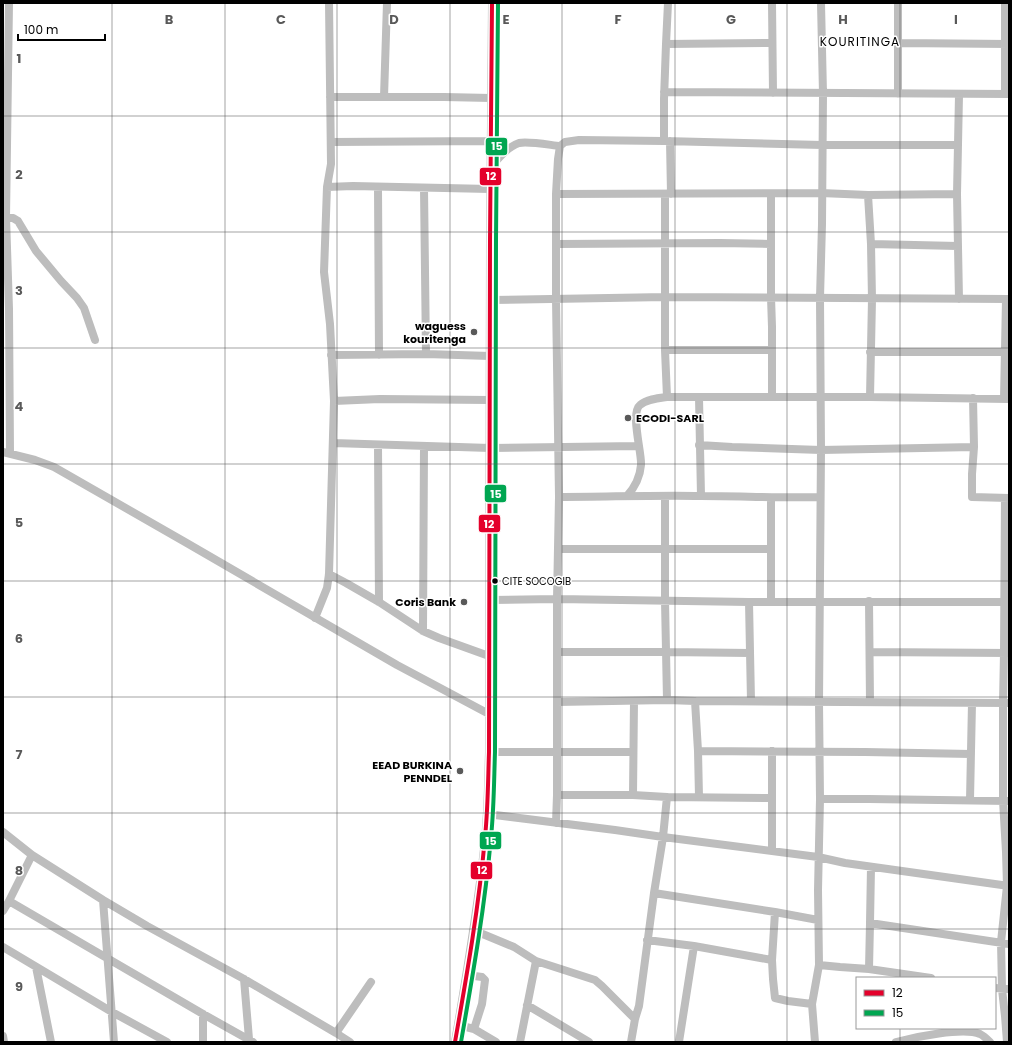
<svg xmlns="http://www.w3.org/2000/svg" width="1012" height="1045" font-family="Poppins,sans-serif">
<rect width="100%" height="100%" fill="#fff"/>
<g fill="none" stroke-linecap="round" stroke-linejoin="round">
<path stroke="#bdbdbd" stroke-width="8" d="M9 3 6 217 9 309 10 453
M668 3 666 44 772 43
M772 3 773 93
M898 43 1009 44
M664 92 1009 94
M898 94V3
M1005 94V3
M330 97H444L491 98
M384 97 387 3
M664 141V99L666 44
M670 141 671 194
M331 142 491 141
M490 168C498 159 507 147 519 143 528 141 550 145 560 146
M327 187 353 186 490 189
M378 187 379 355
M424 188 426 354
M556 194 821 193 868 195 957 194
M771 194V297L772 327V397
M868 195 871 244 872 299 870 397
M3 217 13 218 18 221 36 251 61 281 77 298 84 308 95 340
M557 244 720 243 771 244
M871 244 958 246
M959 299 957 194 959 95
M490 300 666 297 1009 299
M665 350H771
M870 352H1009
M331 355 426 354 490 356
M667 397H870L1009 399
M699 397 701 496
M973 398 974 447 972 474V497L1009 498
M1004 399 1006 299
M334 401 380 399 490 400
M333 443 490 448 638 446
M378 445 379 602
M699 445 732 447 821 450 974 447
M3 452 35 460 54 467 185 542 397 665 489 714
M627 496C635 487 640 478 641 465 642 453 630 413 640 405 647 399 659 398 667 397L665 350V194
M665 496V601L667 700
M559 497C606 497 654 495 701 496 741 496 780 498 820 497
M1005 498 1004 653 1003 703V800L1006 852 1007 886 1001 942 1002 989 1005 1016 1007 1042
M558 549H771
M329 574 346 583 379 602 423 631 439 638 489 656
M490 600 557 599 749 602H1008
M869 601 870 702
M749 602 751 701
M771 602V498
M315 618 327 588 329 574 334 401 330 324 324 272 327 187 331 164 329 3
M423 631 424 446
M557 652H666L750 653
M870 652 1009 653
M695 701 698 751 699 797
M557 702 667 700 695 701 1009 703
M698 751 865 752 971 754
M489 752H633
M557 795H633L667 797 771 798
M633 795 634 701
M820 799H869L1009 801
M970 800 972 703
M487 814 615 830 663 837 818 857 845 863 1009 886
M556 823 557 795V599L559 497 556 299V194L558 159 560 146 565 142 579 140 664 141 822 145H958
M3 832 32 855 103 900 147 926 244 979 336 1033 350 1042
M772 851V751
M654 893 775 912 818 920
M103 900 114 1042
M9 901 203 1014 253 1042
M3 911 9 901 32 855
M870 923 871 867
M473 930 514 947 536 961 595 980 602 986 635 1019
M647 940 694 946 772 960 775 912
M3 947 112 1012 167 1042
M772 960 773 979 775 998 788 1001 812 1004
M819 965 840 967 869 969 931 978
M36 967 51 1042
M869 969 870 923 1009 944
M467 975 482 977 485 980 482 1004 474 1029
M244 979 249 1039
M995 988 1009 989
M527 1005 589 1042
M203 1014V1042
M458 1025 474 1029 496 1042
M336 1033 371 982
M3 1036 4 1042
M455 1042C466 978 477 914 484 849 488 817 488 785 489 752L490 240 492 3
M520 1042 536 961
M631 1042 635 1019 639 1006 654 893 663 837 667 797
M679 1042 694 946
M815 1042 812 1004 819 965 818 890 820 799 819 702 821 450 820 298 822 224 823 94 821 3
M896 1042C915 1037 963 1027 980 1034 984 1036 987 1039 990 1042"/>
<defs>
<path id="bus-1" d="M455 1042C467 974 479 906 485 837 488 809 488 780 489 752L490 240 492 3"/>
<path id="bus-2" d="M461 1042C473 974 485 906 491 837 494 809 494 780 495 752L496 240 498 3"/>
</defs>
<use href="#bus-1" stroke="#fff" stroke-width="7"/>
<use href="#bus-2" stroke="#fff" stroke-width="7"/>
<use href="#bus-1" stroke="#e4002b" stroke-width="4"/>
<use href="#bus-2" stroke="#00a651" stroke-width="4"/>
</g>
<path fill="none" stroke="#595959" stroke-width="1" stroke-opacity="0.55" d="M112 3V1042M225 3V1042M337 3V1042M450 3V1042M562 3V1042M675 3V1042M787 3V1042M900 3V978M3 116H1009M3 232H1009M3 348H1009M3 464H1009M3 581H1009M3 697H1009M3 813H1009M3 929H1009M900 1028V1042"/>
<g fill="#595959" stroke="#fff" stroke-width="1.5">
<circle cx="474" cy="332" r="4"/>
<circle cx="628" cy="418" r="4"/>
<circle cx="464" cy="602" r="4"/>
<circle cx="460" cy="771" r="4"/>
</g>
<circle fill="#000" stroke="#fff" stroke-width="1.5" cx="495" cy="581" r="3.5"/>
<g text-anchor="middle" stroke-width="3" stroke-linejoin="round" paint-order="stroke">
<g font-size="10" fill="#000" stroke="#fff" text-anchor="start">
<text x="502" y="585">CITE SOCOGIB</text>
</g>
<g font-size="11" font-weight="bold" fill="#000" stroke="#fff" text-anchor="end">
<text x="466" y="330">waguess<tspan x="466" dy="13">kouritenga</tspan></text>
<text x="636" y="422" text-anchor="start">ECODI-SARL</text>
<text x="456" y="606">Coris Bank</text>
<text x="452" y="769">EEAD BURKINA<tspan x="452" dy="13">PENNDEL</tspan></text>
</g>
<g font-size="12" letter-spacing="1" fill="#000" stroke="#fff">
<text x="860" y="46">KOURITINGA</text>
</g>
</g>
<g font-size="13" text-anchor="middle" font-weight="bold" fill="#595959" stroke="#fff" stroke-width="3" stroke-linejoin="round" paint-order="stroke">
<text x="169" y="24">B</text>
<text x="281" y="24">C</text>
<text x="394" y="24">D</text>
<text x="506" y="24">E</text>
<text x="618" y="24">F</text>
<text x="731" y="24">G</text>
<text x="843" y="24">H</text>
<text x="956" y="24">I</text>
<text x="19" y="63">1</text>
<text x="19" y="179">2</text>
<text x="19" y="295">3</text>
<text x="19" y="411">4</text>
<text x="19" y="527">5</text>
<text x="19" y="643">6</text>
<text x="19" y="759">7</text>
<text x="19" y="875">8</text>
<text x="19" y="991">9</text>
</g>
<g stroke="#fff" stroke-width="1.5">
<rect x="485" y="137" width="23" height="19" rx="4" fill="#00a651"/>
<rect x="479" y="167" width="23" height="19" rx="4" fill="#e4002b"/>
<rect x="484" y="484" width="23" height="19" rx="4" fill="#00a651"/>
<rect x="478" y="514" width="23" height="19" rx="4" fill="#e4002b"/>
<rect x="479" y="831" width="23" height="19" rx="4" fill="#00a651"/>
<rect x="470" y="861" width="23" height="19" rx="4" fill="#e4002b"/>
</g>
<g font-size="11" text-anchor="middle" font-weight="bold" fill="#fff">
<text x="497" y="150">15</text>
<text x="491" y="180">12</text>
<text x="496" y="498">15</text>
<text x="489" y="528">12</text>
<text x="491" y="845">15</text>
<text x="482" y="874">12</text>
</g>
<rect width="1012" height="1045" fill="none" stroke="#000000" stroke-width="8"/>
<rect x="856" y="977" width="140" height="52" fill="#ffffff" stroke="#999999"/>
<rect x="864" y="990" width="20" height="6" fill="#e4002b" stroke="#999999"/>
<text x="892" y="997" font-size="12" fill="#000000">12</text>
<rect x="864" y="1010" width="20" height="6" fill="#00a651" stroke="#999999"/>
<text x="892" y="1017" font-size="12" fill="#000000">15</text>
<path d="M18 34v6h87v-6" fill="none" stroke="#000000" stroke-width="2"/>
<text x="24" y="34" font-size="12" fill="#000000" stroke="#ffffff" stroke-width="3" paint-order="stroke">100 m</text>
</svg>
